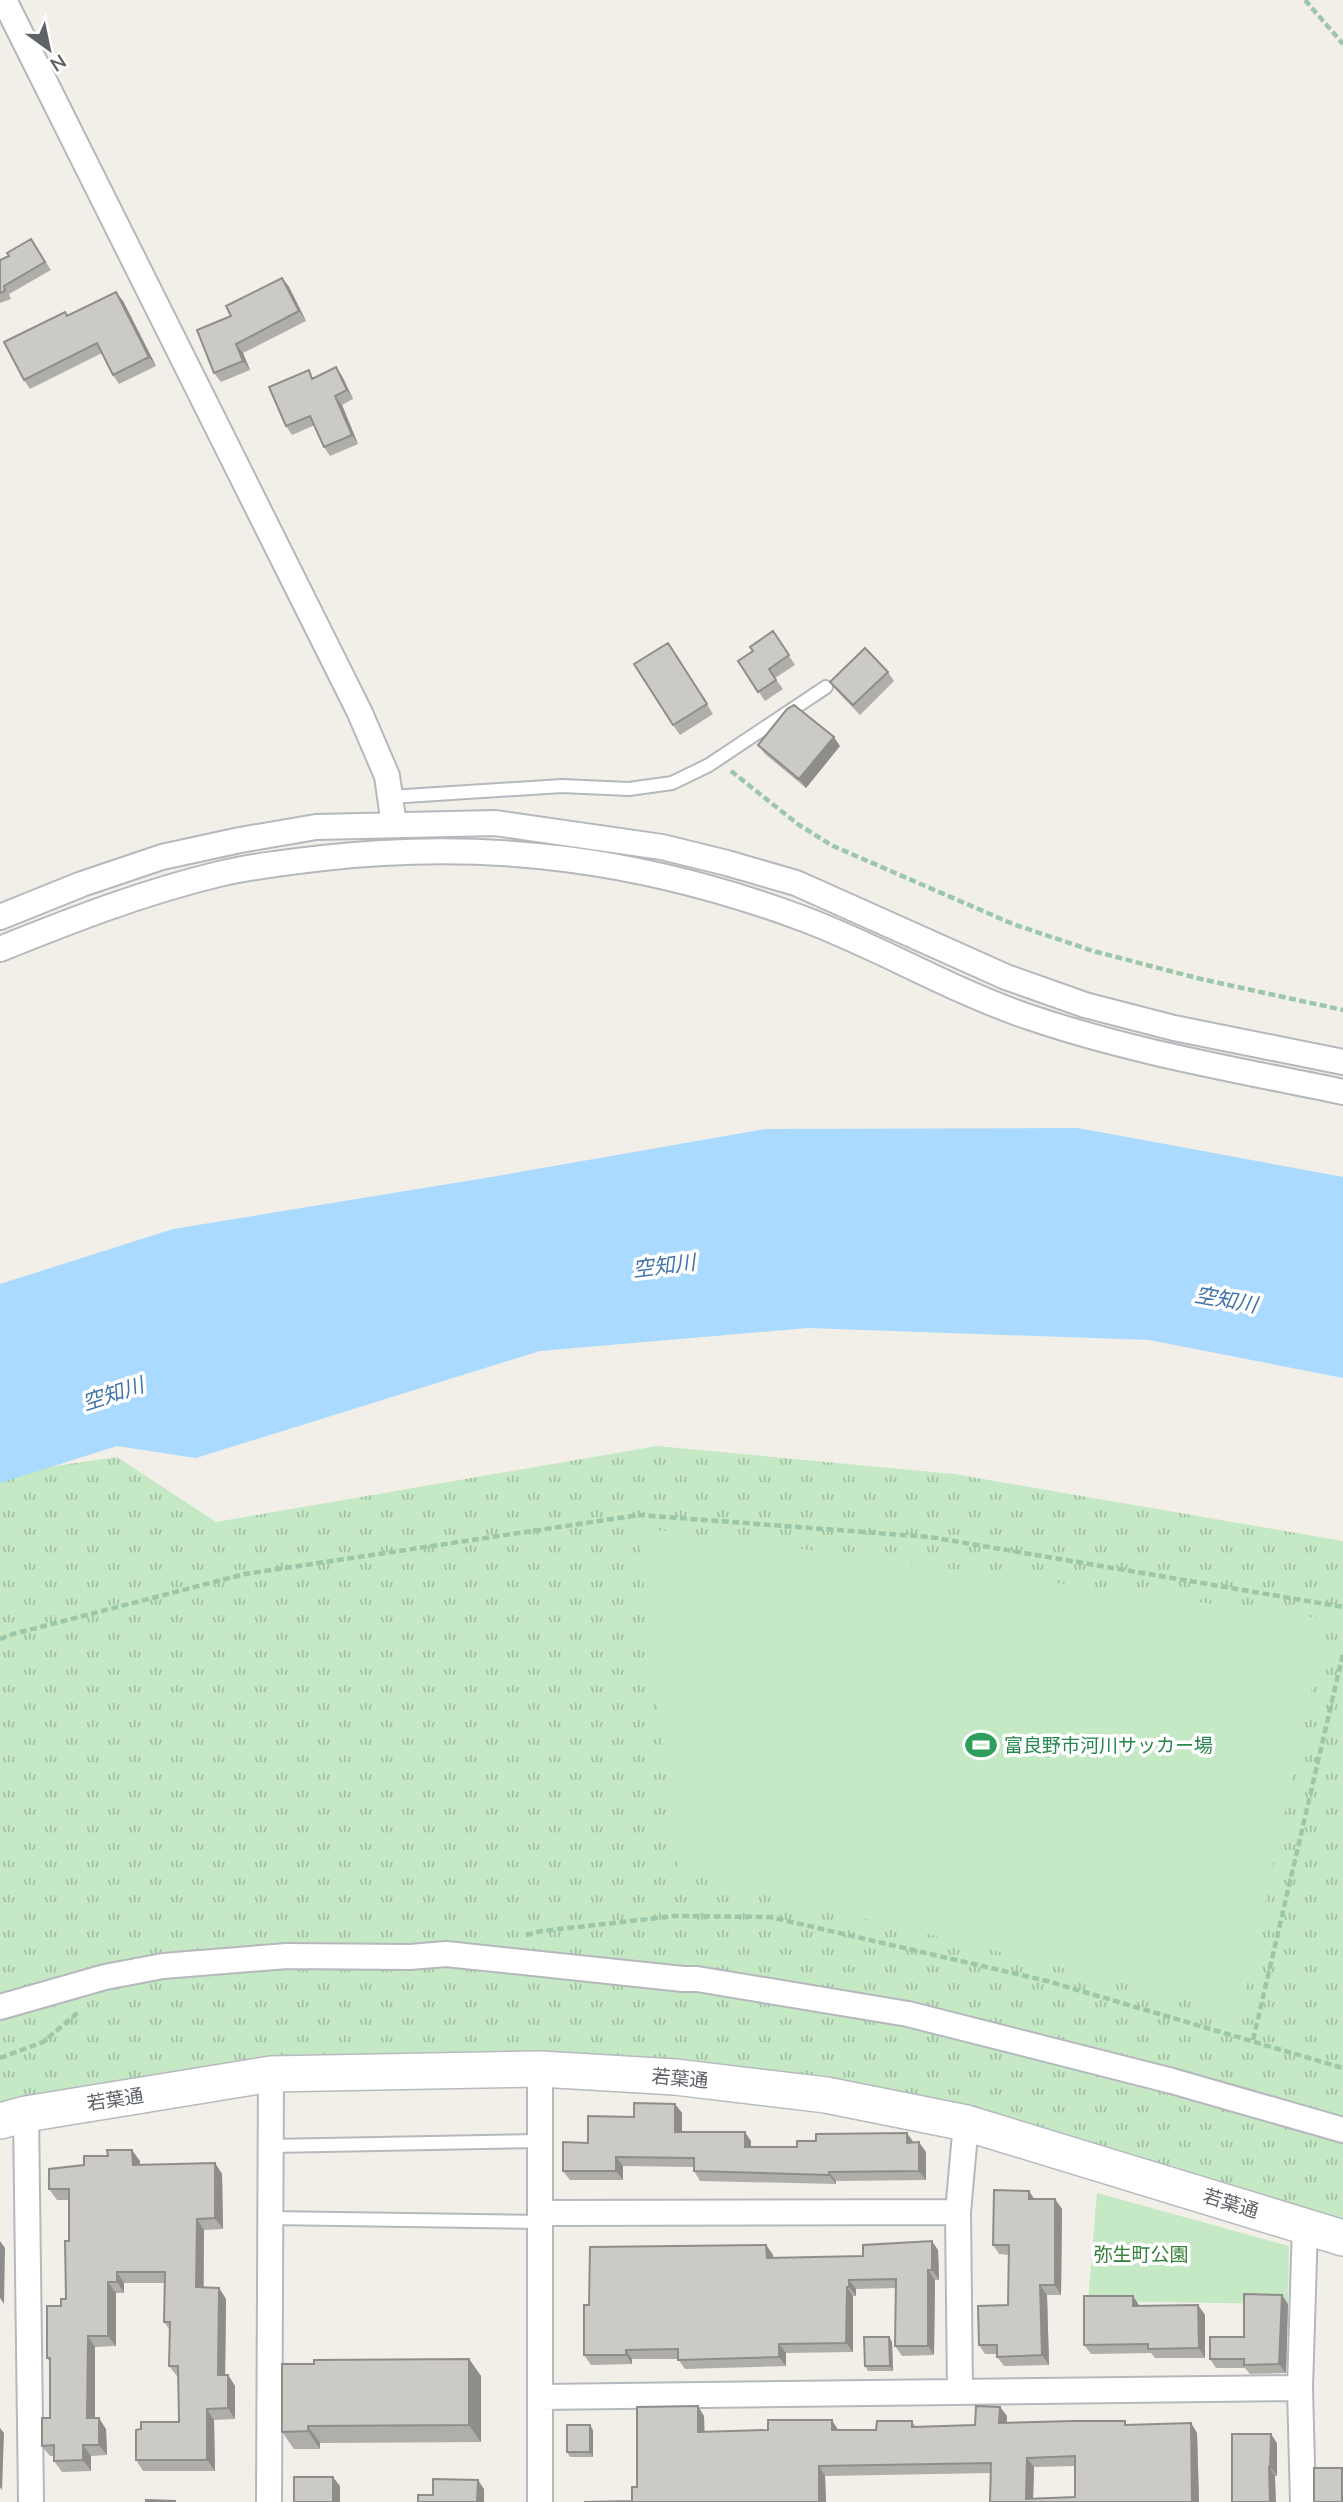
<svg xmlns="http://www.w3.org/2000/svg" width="1343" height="2502" font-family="'Nunito Sans','Noto Sans JP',sans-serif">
<defs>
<pattern id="grass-tufts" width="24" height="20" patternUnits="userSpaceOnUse" patternTransform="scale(1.75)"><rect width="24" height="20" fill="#c5e8c5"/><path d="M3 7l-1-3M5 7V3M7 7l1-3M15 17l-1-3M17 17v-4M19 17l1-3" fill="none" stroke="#a3c0a4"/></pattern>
</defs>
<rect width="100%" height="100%" fill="#f1efe8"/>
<path fill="url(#grass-tufts)" d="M657 1446 954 1474 1343 1541V2238L826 2095 271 2074 0 2121V1474L117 1457 216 1522Z"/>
<path fill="#c5e8c5" d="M637 1527 1327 1619 1241 2012 678 1872Z
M1097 2193 1289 2246 1288 2304 1088 2301Z"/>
<path fill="#aadaff" d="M1078 1128 1343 1177V1378L1149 1340 808 1328 540 1351 196 1458 117 1446 0 1483V1284L173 1229 491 1177 766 1129Z"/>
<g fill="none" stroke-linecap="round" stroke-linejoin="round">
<defs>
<path id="lane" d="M390 797 562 786 629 789 672 783 709 765 826 687
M271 2146 540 2141
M270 2218 540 2222"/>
<path id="street" d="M4 0 360 713 387 776 394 825
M0 917 82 884 162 857 240 840 316 827 495 823 662 847 727 863 796 883 1006 977 1085 1005 1174 1028 1343 1062
M0 949C72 920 144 892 219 874 253 866 288 862 323 858 491 839 646 860 804 919 881 948 952 991 1029 1017 1131 1052 1238 1070 1343 1092
M0 2007 105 1977 163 1966 287 1956 410 1957 446 1954 683 1979H697L908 2014 1172 2081 1343 2130
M26 2114 31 2502
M540 2213 958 2212
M960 2391 958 2212 966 2123
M540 2397 1300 2388
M269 2502 271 2074
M540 2502V2069
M1303 2502 1300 2388 1305 2225"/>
<path id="secondary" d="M0 2121 26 2114 271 2074 540 2069 675 2077 826 2095 966 2123 1343 2238"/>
</defs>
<use href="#lane" stroke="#b5b8bc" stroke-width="16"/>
<use href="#street" stroke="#b5b8bc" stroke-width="28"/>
<use href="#secondary" stroke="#b6babf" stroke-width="38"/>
<path stroke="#9cc7a9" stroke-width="4.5" stroke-dasharray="7 3.5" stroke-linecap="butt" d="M1305 0 1343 44
M731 771 799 825 833 846 1013 924 1093 951 1201 979 1343 1010
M0 1639 13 1634 245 1574 639 1515 930 1537 1343 1607
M526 1935 542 1931 675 1916 770 1917 1047 1981 1343 2068
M1253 2040 1343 1654
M0 2058 43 2042 80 2011"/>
<use href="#lane" stroke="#fff" stroke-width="12"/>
<use href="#street" stroke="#fff" stroke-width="24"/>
<use href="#secondary" stroke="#fff" stroke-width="35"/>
</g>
<path fill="#afaea9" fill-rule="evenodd" d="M31 239 51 270 9 294 11 299 0 303V260L9 256Z
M282 278 289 287 306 321 243 353 250 370 221 382 214 373 231 316Z
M123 301 156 366 119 384 113 375 102 353 30 389 24 380 68 316Z
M342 376 353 399 342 405 358 444 330 456 324 447 315 425 292 435 286 426 314 378Z
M773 631 795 665 775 678 783 689 765 701 738 661 753 651Z
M675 653 713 714 680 735 673 725Z
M888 672 894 681 860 715 837 691 830 682Z
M758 745 840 746 806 788 765 754Z
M675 2104 682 2113V2132L751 2141V2147H797L914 2142 926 2152V2180L836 2181V2184L700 2181 694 2171V2167L623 2166V2180H570L563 2171 588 2143 634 2117Z
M140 2161V2165L215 2163 222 2174 223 2229 204 2230V2287L219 2288 226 2299 225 2375H228L235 2386V2419L214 2420 215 2471H143L136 2460 141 2429 179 2422 178 2376H177L169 2366 170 2330 164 2322V2283H124V2293H116V2346L95 2347V2418L106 2429 107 2455 91 2456V2471L62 2472 54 2461V2456H50L42 2446 50 2418V2362L47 2358 61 2306 66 2299 69 2241V2200H57L49 2189Z
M1035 2199H1055L1062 2209 1061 2295H1047L1049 2365 1004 2366 997 2357V2354H985L979 2345 1008 2305 1009 2255 999 2254 993 2245Z
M766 2245 773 2255V2258L863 2256 938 2250 939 2280H935L934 2355 902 2356 895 2346 896 2288 856 2289V2296H853V2352L786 2353V2366L685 2369 678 2359H632V2364L591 2365 584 2355 589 2305Z
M1133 2296 1139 2306 1198 2305 1205 2315V2358H1155L1151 2353 1091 2354 1084 2345Z
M1288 2304 1286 2373 1250 2374 1245 2368H1216L1210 2359 1244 2337Z
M889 2337 892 2342 893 2371H868L865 2366Z
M469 2359 481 2376V2442L320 2443V2449H294L282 2432 314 2364Z
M1000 2407 1007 2416 1006 2423 1127 2425 1191 2423 1197 2433 1199 2502H990L991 2473 825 2476 826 2502H584L632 2501 637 2487 704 2416V2432L768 2430 832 2420 838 2430H876L912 2421 916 2427 975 2425ZM1075 2466V2497L1033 2498 1034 2467Z
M593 2430V2457H570L567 2452Z
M1277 2443V2476H1275L1232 2502Z"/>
<path fill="#8f8d8a" d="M282 278 289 287 306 321 299 311Z
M116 292 123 301 156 366 149 357Z
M236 344 243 353 250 370 243 361Z
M336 367 342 376 353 399 347 390Z
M335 396 342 405 358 444 352 435Z
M834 737 840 746 806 788 799 779Z
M675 2104 682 2113V2141L675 2132Z
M745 2132 751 2141V2156L745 2147Z
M907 2133 914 2143H907Z
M919 2142 926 2152V2180L919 2171Z
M132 2150 140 2161V2176L133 2165Z
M616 2157 623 2166V2180L616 2171Z
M215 2163 222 2174 223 2229 215 2218Z
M829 2172 836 2181V2184L829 2175Z
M1029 2191 1035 2200 1029 2199Z
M1055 2199 1062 2209 1061 2295 1055 2285Z
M197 2219 204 2230 203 2298 196 2287Z
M0 2241 5 2248 4 2304 0 2298Z
M932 2241 938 2250 939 2280 932 2270Z
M766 2245 773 2255V2268L767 2258Z
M928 2270 935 2280 934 2355 928 2346Z
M117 2272 124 2283V2293L117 2282Z
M849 2280 856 2289V2296L849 2287Z
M108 2282 116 2293V2346L108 2336Z
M1040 2285 1047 2295 1049 2365 1042 2355Z
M847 2287 853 2296V2352L846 2343Z
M219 2288 226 2299 225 2386 218 2375Z
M1282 2295 1288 2304 1286 2373 1279 2364Z
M1133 2296 1139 2305 1140 2316 1133 2306Z
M1198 2305 1205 2315V2358L1199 2348Z
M88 2336 95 2347V2429L87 2418Z
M889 2337 892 2342 893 2371 890 2366Z
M779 2344 786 2353V2366L779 2357Z
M626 2350 632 2359V2364L626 2355Z
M469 2359 481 2376V2442L469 2425Z
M228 2375 235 2386V2419L228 2408Z
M698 2406 704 2416 705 2442 698 2432Z
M1000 2407 1007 2416 1006 2433 999 2423Z
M207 2409 214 2420 215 2471 207 2460Z
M99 2418 106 2429 107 2455 99 2445Z
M832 2420 838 2430H832Z
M1191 2423 1197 2433 1199 2502H1192Z
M590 2425 593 2430V2457L590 2452Z
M308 2426 320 2443V2449L308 2431Z
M0 2428 4 2433 2 2490 0 2487Z
M1271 2434 1277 2443V2476L1270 2467Z
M83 2445 91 2456V2471L83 2460Z
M1027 2458 1034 2467 1033 2502 1026 2499Z
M819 2466 825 2476 826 2502H819Z
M1269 2467 1275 2476 1276 2502H1270Z
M1342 2468 1343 2469V2502H1342Z
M333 2477 340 2486V2502H333Z
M478 2480 484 2489V2502H477Z"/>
<path fill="#cccac5" stroke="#8f8d8a" stroke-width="2" fill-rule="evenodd" d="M31 239 45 262 4 286 5 291 0 293V260L9 256 7 253Z
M282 278 299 311 236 344 243 361 214 373 197 330 231 316 226 306Z
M116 292 149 357 113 375 97 343 24 380 4 342 65 312 67 316Z
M336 367 347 390 335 396 352 435 324 447 310 416 286 426 269 387 309 370 312 379Z
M773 631 789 655 769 669 776 680 758 692 738 661 753 651 750 647Z
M668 643 707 704 673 725 634 664Z
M865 648 888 672 853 705 830 682Z
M794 705 834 737 799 779 758 745 787 709Z
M634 2103 675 2104V2132H745V2147H797V2141H816V2134L907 2133V2143L919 2142V2171L829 2172V2175L694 2171V2158L616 2157V2171H563V2142L588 2143V2116L634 2117Z
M107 2150H132L133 2165 215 2163V2218L197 2219 196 2287 219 2288 218 2375H228V2408L207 2409V2460H136V2430L141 2429V2422H179L178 2366H169L170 2322H164L165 2272H117V2282H108V2336H88L87 2418H99V2445H83V2460L54 2461V2445L42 2446V2418H50V2358H47V2306H61V2299H66L65 2241H69V2189H49V2169L84 2165V2156H108Z
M994 2190 1029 2191V2199H1055V2285H1040L1042 2355 997 2357V2345H979L978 2306 1008 2305 1009 2245H993Z
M932 2241V2270H928V2346H895L896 2279 849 2280V2287H847L846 2343 779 2344V2357L678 2360V2349L626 2350V2355H584V2305H589L590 2247 766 2245 767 2258 863 2256V2245Z
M1244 2294 1282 2295 1279 2364 1244 2365V2359H1210V2337H1244Z
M1084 2296H1133V2306L1198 2305 1199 2348 1148 2349V2344L1084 2345Z
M864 2337H889L890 2366H865Z
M469 2359V2425L308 2426V2431L282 2432V2364H314V2360Z
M698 2406V2432L768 2430V2420H832V2430H876L877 2421H912V2427L975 2425 976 2406 1000 2407 999 2423 1073 2421H1125V2425L1191 2423 1192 2502H990L991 2463 819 2466V2502H584L632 2501V2487H637V2407ZM1075 2456V2497L1026 2499 1027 2458Z
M567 2425H590V2452H567Z
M1232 2434H1271L1270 2467H1269L1270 2502H1232Z
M1314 2468H1342V2502H1314Z
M294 2477H333V2502H294Z
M433 2479 478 2480 477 2502H418V2495H433Z
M146 2500 175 2501V2502H146Z"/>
<defs>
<symbol id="stadium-bare" viewBox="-9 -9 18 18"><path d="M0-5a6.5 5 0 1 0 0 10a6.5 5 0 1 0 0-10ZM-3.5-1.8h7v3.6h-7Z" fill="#2e9e5b" stroke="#fff" stroke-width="2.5" paint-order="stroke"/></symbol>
</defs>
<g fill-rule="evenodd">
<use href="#stadium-bare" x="959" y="1723" width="44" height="44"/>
</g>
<g text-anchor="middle" stroke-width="7" stroke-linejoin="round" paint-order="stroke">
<g font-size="19" fill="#27864d" stroke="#fff" text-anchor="start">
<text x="1004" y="1752">富良野市河川サッカー場</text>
</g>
<g font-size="19" fill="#5f6368" stroke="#fff">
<text transform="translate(680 2078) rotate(5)" y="7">若葉通</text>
<text transform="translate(115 2099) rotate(-9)" y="7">若葉通</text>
<text transform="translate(1231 2203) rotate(17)" y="7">若葉通</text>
</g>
<g font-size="19" fill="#348238" stroke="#fff">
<text x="1141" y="2261">弥生町公園</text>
</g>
<g font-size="21" font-style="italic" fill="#4174aa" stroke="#fff">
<text transform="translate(664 1266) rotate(-7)" y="7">空知川</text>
<text transform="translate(1226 1300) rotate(10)" y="7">空知川</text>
<text transform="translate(113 1394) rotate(-18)" y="7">空知川</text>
</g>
</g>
<g transform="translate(49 49) rotate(147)" stroke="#ffffff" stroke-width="5" paint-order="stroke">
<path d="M0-5L12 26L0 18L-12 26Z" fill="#5f6368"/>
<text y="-10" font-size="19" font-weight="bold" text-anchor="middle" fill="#5f6368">N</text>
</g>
</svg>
